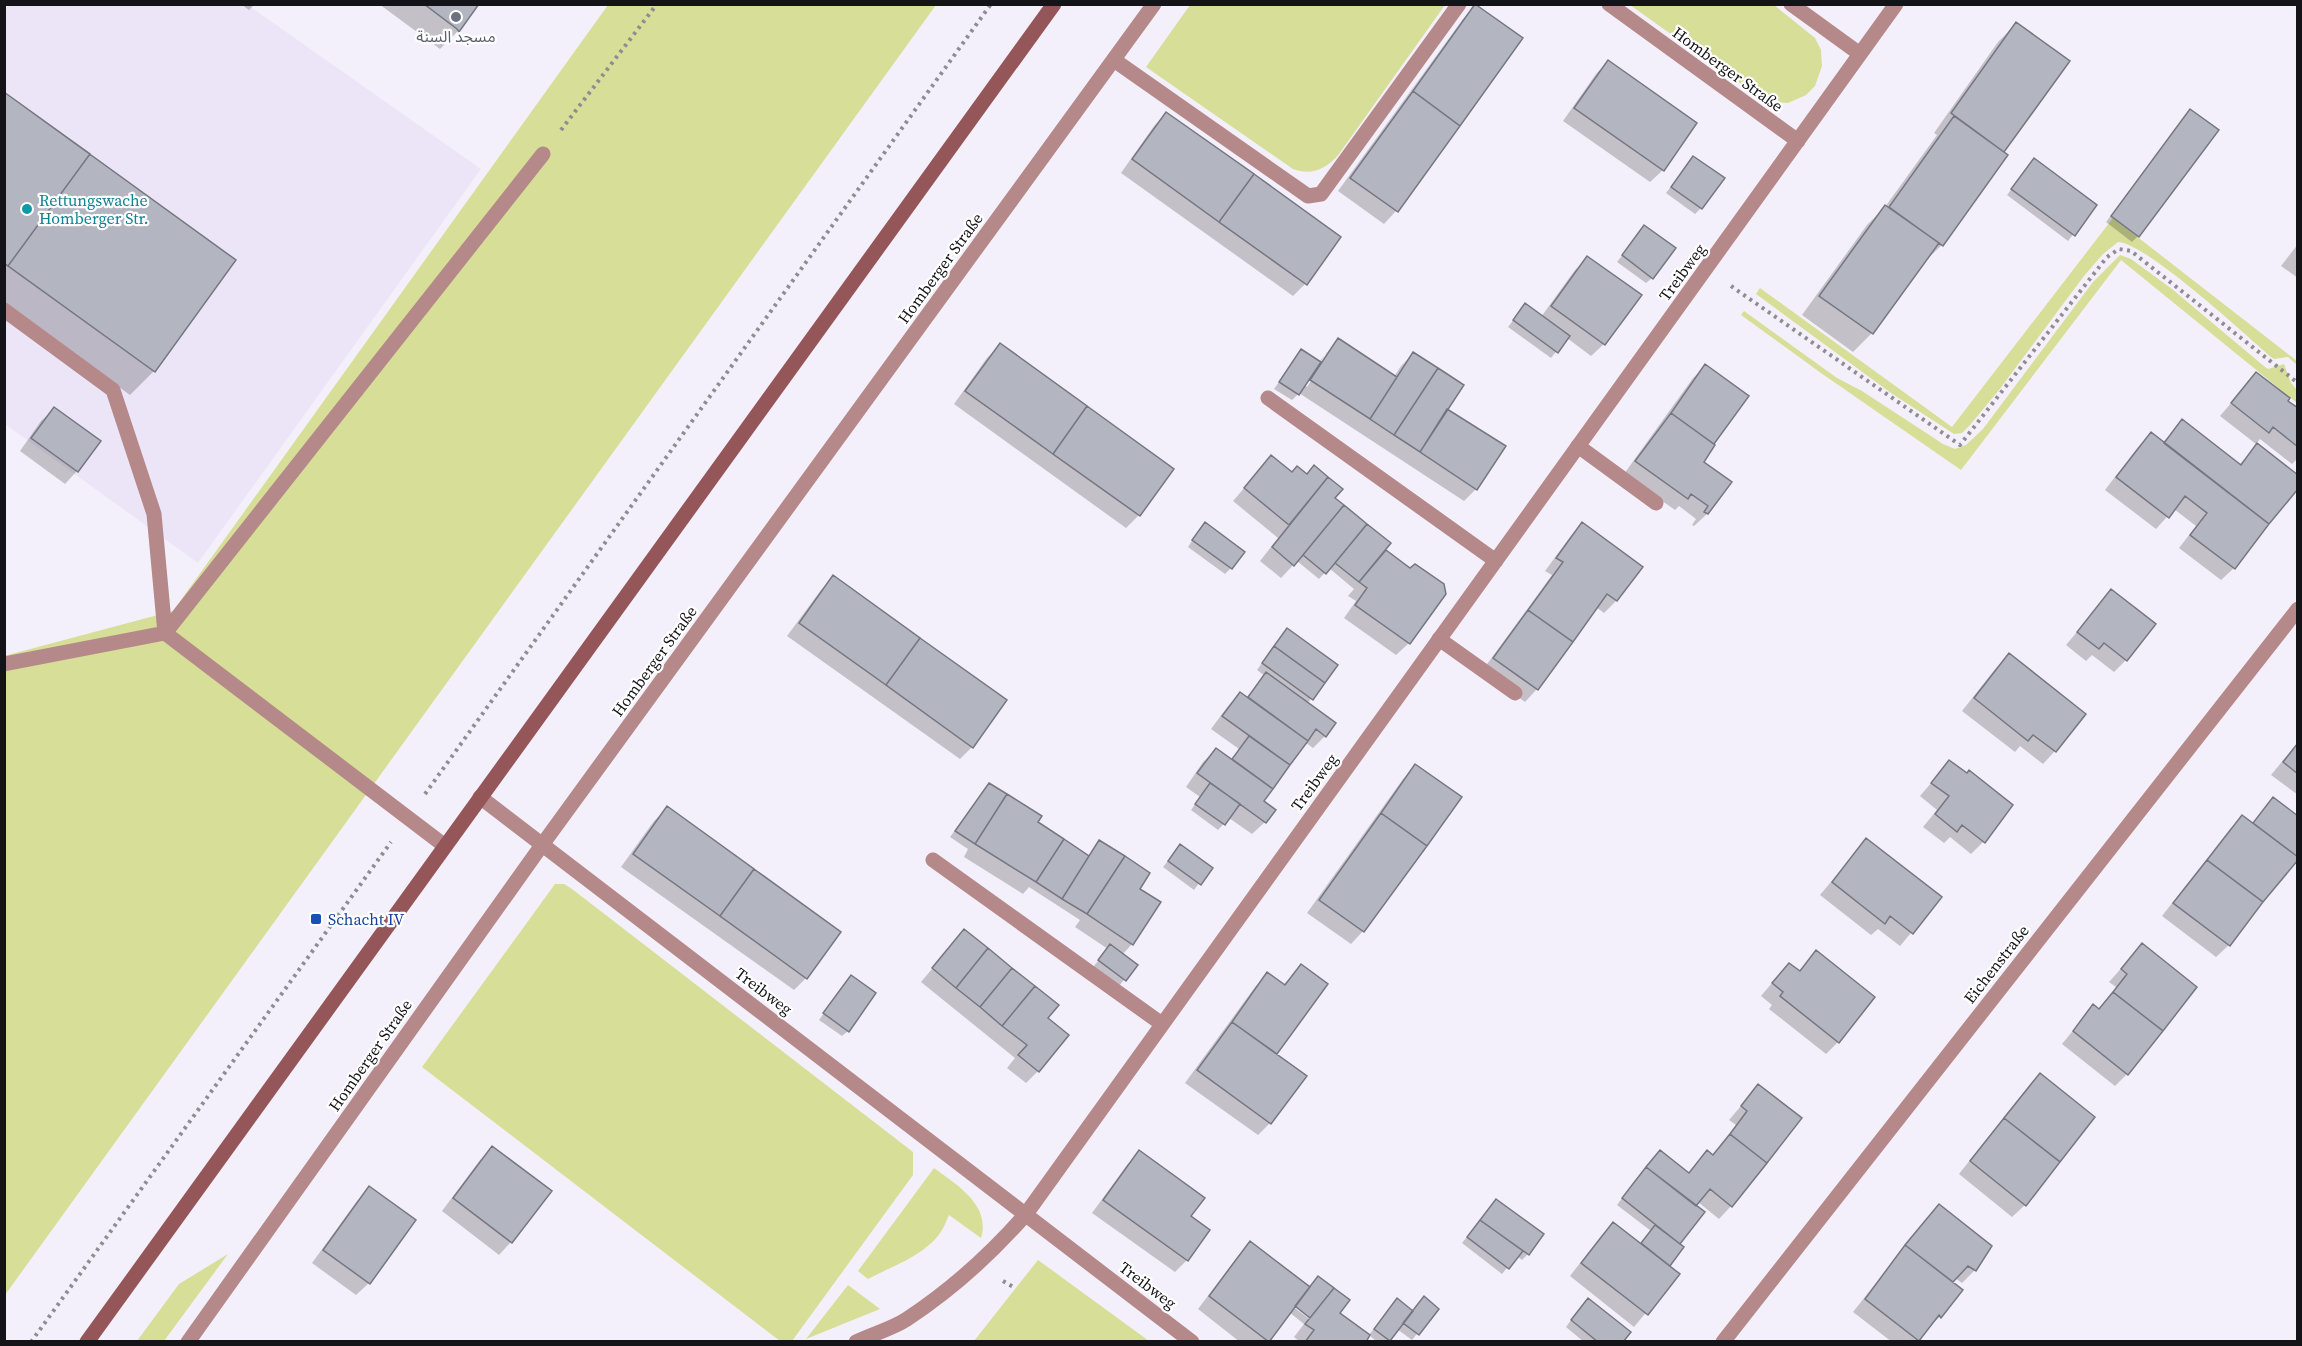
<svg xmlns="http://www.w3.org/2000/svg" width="2302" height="1346" font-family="'Source Serif 4','Noto Sans Arabic',serif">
<rect width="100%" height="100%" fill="#f4f0fb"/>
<path fill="#ece5f7" d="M5 5H248L481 169 198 563 5 424Z"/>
<path fill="#d6de97" d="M608 5H936L5 1295 4 656 173 611Z
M1190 5V4L1445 5 1339 154C1326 169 1312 176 1293 169L1146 67Z
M1630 5H1774L1815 38 1821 50 1822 66 1815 86 1806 95 1788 103 1765 101Z
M2113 218 2297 361V365L2288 357 2274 359 2271 357C2246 335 2146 243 2118 242L2103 254 2084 276 1999 390 1970 425 1962 433 1954 434 1891 393 1756 294 1760 288 1952 427Z
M2120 255 2131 259 2172 289 2265 367 2268 369 2284 364 2291 383 2297 390V403L2121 260 1961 470 1821 373 1741 315 1744 311 1837 378 1862 391 1943 444 1955 449 1966 445 1983 429 2093 282Z
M555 884H564L572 889 913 1152V1175L792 1341H780L422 1067Z
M934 1168C957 1185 991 1205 981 1238L949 1215C946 1221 944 1228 940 1233 924 1256 892 1266 868 1279L858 1271Z
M228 1254 164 1341H137L179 1284Z
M1038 1260 1149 1341H974Z
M848 1285 880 1309 806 1339Z"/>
<path fill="#0003" fill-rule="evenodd" d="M241 4H255L249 10Z
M379 4H478L458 31 440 49Z
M1475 6 1521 39 1396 211 1384 224 1338 191 1463 19Z
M2016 24 2068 61 2002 152 1942 245 1923 263 1872 333 1853 352 1802 315 1867 225 1885 207 1937 135 1934 133 1998 42Z
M1608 61 1663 170 1650 182 1563 121 1596 74Z
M4 96 234 260 154 371 130 395 4 304Z
M2190 111 2138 236 2132 242 2106 222Z
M1166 114 1305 284 1293 296 1121 173 1154 126Z
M1693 158 1701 208 1695 214 1666 193Z
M2029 166 2095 205 2068 241 2007 195Z
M1644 227 1652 278 1646 283 1617 262Z
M2298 244V278L2281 266Z
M1588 258 1604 344 1591 356 1567 338 1551 358 1508 327 1525 305 1541 317 1575 270Z
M1338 340 1394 377 1401 366 1413 354 1445 410 1504 446 1476 489 1464 501 1299 393 1292 400 1274 389 1301 351 1319 362ZM1327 352H1330L1307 387 1305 385Z
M1000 345 1172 469 1139 515 1126 528 954 404 987 358Z
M1706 366 1747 396 1702 462 1730 482 1707 514 1694 526 1692 525 1696 519 1679 506 1675 510 1624 474 1693 378Z
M2256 374 2298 410V458L2292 464 2260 439 2256 444 2220 416Z
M54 409 77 471 65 484 20 451 41 421Z
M2183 421 2239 465 2257 445 2298 486 2234 568 2221 580 2179 548 2196 526 2174 509 2156 529 2105 490 2138 447 2151 434 2162 443Z
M1271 457 1292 474 1306 475 1314 467 1341 489 1333 498 1384 550 1410 570 1409 643 1396 655 1344 618 1356 601 1348 596 1354 589 1329 568 1319 579 1297 561 1281 578 1260 561 1278 538 1233 501Z
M1582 524 1641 567 1616 601 1604 613 1596 607 1537 689 1525 702 1482 671 1552 575 1545 571 1570 537Z
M1199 530 1231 568 1225 574 1188 547Z
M833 577 972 747 960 759 787 636 821 590Z
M2111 591 2126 660 2114 672 2092 655 2086 661 2066 645Z
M1281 636 1336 666 1307 704 1325 736 1313 748 1305 742 1262 802 1265 822 1252 834 1229 818 1218 830 1191 810 1200 797 1186 787 1203 762 1216 750 1231 761 1239 749 1211 729 1228 706 1240 694 1246 698 1265 676 1257 670Z
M2009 655 2055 751 2043 764 2020 746 2015 752 1962 711 1996 668Z
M2298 742V795L2271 775Z
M1949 762 2011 806 1983 842 1971 854 1950 837 1944 843 1923 827 1937 810 1920 796Z
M1416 766 1363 931 1351 944 1307 913 1403 779Z
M989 785 1036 822 1088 857 1100 842 1138 889 1132 944 1122 955 1136 965 1119 986 1093 967 1108 949 1075 927 1080 920 1029 887 1023 894 964 857 968 849 950 837Z
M2273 799 2298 818V858L2229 945 2216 957 2162 916 2230 829 2242 817 2252 824Z
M667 808 806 978 794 990 621 867 654 821Z
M1866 840 1940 898 1900 946 1878 929 1871 935 1820 895Z
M1180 846 1210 868 1194 890 1163 867Z
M964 931 1046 1018 1038 1071 1026 1083 1007 1068 1015 1058 921 982Z
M2142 945 2127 1074 2115 1086 2062 1044 2093 1006 2098 1010 2116 987 2109 982Z
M1816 952 1838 1042 1826 1054 1769 1009 1772 1005 1761 996 1777 977 1798 972Z
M1301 966 1326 984 1275 1055 1270 1123 1258 1135 1185 1083 1255 987 1267 974 1283 985Z
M846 983 848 1031 842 1036 819 1020Z
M2040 1075 2025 1205 2012 1217 1959 1174 2028 1087Z
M1758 1086 1731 1206 1719 1219 1698 1202 1694 1206 1702 1212 1677 1244 1682 1248 1668 1266 1678 1274 1634 1327 1570 1276 1601 1236 1613 1224 1640 1244 1651 1231 1617 1205 1635 1180 1660 1152 1687 1174 1707 1152 1712 1155 1736 1125 1729 1120Z
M493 1148 511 1242 499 1255 442 1211 480 1160Z
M1139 1152 1189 1217 1187 1260 1175 1272 1092 1213 1127 1165Z
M369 1188V1283L356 1295 312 1263 357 1201Z
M1496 1201 1528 1254 1522 1260 1517 1256 1502 1274 1462 1243Z
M1939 1206 1990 1246 1975 1270 1962 1283 1955 1278 1951 1282 1940 1317 1927 1328 1916 1342H1892L1853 1312 1927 1218Z
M1250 1243 1310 1288 1338 1313 1364 1342H1300L1294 1337 1304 1324 1289 1312 1267 1342H1240L1198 1309 1238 1256ZM1290 1301 1311 1316 1308 1318 1288 1303Z
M1582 1305 1621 1342H1584L1566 1327Z
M1391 1306 1412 1312 1437 1309 1412 1340 1397 1329 1387 1342H1377L1369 1335Z"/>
<path fill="#b3b5c0" stroke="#757681" stroke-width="1.5" d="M424 4H479L459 32 457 29Z
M1475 4 1523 38 1460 126 1413 91Z
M2016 22 2070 61 2004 152 1951 113Z
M1608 60 1697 123 1664 171 1574 108Z
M1413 91 1460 126 1398 212 1350 178Z
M4 92 236 260 155 372 4 263Z
M4 92 90 154 8 266 4 263Z
M2190 109 2219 130 2139 237 2111 216Z
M1166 112 1254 174 1219 222 1132 159Z
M1954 116 2008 155 1943 246 1889 207Z
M1693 156 1725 178 1702 209 1671 187Z
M2034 158 2097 205 2075 236 2011 189Z
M1254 174 1341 237 1307 285 1219 222Z
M1885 205 1939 243 1873 334 1819 296Z
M1644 225 1676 248 1653 279 1622 255Z
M1587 256 1642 295 1605 345 1551 306Z
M1525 303 1570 336 1558 353 1513 320Z
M1338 338 1397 377 1370 419 1310 380Z
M1000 343 1087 406 1053 454 965 391Z
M1301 349 1321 362 1299 395 1279 382Z
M1413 352 1438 368 1394 435 1370 419Z
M1705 364 1749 396 1714 444 1671 413Z
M1438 368 1464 385 1420 452 1394 435Z
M2256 372 2290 398 2288 401 2298 408V447L2273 427 2269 433 2231 403Z
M1087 406 1174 469 1140 516 1053 454Z
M54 407 101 441 78 472 31 438Z
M1447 409 1506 446 1477 490 1420 452Z
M1671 413 1715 445 1704 462 1732 482 1708 514 1704 512 1708 506 1691 494 1688 499 1635 461Z
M2182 419 2241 465 2257 443 2298 475V489L2269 524 2164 443Z
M2151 432 2269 524 2235 569 2190 535 2207 513 2185 496 2169 518 2116 477Z
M1271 455 1292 472 1297 466 1307 474 1314 465 1328 477 1289 525 1244 488Z
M1328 477 1343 489 1335 498 1344 505 1294 566 1272 547Z
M1344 505 1367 524 1326 574 1303 555Z
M1205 522 1245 552 1232 569 1192 540Z
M1582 522 1643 567 1617 601 1607 594 1573 642 1528 610 1563 562 1556 558Z
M1367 524 1391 543 1359 582 1335 563Z
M1386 550 1410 568 1415 564 1444 584 1446 594 1410 644 1355 605 1367 588 1359 582Z
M833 575 920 638 886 685 799 623Z
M2111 589 2156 624 2127 661 2104 643 2099 649 2077 632Z
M1528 610 1573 642 1538 690 1493 658Z
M1287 628 1338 665 1325 683 1274 646Z
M920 638 1007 700 973 748 886 685Z
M1274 646 1325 683 1313 700 1262 663Z
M2009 653 2086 714 2056 752 2033 735 2028 741 1974 698Z
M1266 672 1336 723 1326 737 1316 729 1308 741 1248 697Z
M1240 692 1308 741 1290 765 1222 716Z
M1249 736 1290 765 1273 789 1232 759Z
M2298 743V774L2283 762Z
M1216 748 1273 789 1264 801 1276 810 1266 823 1197 773Z
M1949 760 1967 773 1969 770 2013 805 1985 843 1962 825 1957 832 1935 814 1949 796 1931 783Z
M1415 764 1462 797 1427 846 1381 813Z
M989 783 1007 794 975 844 955 831Z
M1210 783 1240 804 1225 825 1195 804Z
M1007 794 1042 816 1038 822 1064 839 1036 882 975 844Z
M2273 797 2298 816V857L2253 823Z
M667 806 754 869 720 916 633 854Z
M1381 813 1427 846 1364 932 1319 900Z
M2242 815 2298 857V860L2263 902 2207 860Z
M1866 838 1942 897 1913 934 1890 916 1885 924 1832 882Z
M1064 839 1089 856 1062 899 1036 882Z
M1099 840 1125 856 1087 914 1062 899Z
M1180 844 1213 868 1201 885 1168 861Z
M1125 856 1150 873 1140 889 1161 902 1133 945 1087 914Z
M2207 860 2263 902 2230 946 2173 903Z
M754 869 841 932 807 979 720 916Z
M964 929 988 948 956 988 932 968Z
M2142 943 2197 987 2163 1031 2113 992 2127 974 2121 969Z
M1110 944 1138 965 1126 981 1098 960Z
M988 948 1012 968 980 1007 956 988Z
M1816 950 1875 997 1839 1043 1780 996 1783 992 1772 983 1789 963 1800 971Z
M1301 964 1328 984 1277 1054 1232 1022 1267 972 1285 985Z
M1012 968 1035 986 1002 1026 980 1007Z
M851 975 876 993 849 1032 823 1013Z
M1035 986 1059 1005 1048 1018 1069 1035 1039 1072 1018 1055 1027 1045 1002 1026Z
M2113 992 2163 1031 2128 1075 2073 1031 2093 1004 2099 1009Z
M1232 1022 1307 1076 1271 1124 1197 1070Z
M2040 1073 2095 1117 2060 1162 2004 1118Z
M1758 1084 1802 1118 1767 1163 1730 1134 1747 1111 1741 1106Z
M2004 1118 2060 1162 2026 1206 1970 1161Z
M1730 1134 1767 1163 1732 1207 1710 1189 1696 1206 1646 1167 1660 1150 1689 1173 1707 1150 1713 1155Z
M492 1146 552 1191 512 1243 453 1198Z
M1139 1150 1205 1198 1191 1216 1210 1230 1188 1261 1103 1200Z
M1646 1167 1705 1212 1680 1244 1622 1198Z
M369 1186 416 1220 370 1284 323 1250Z
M1496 1199 1544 1234 1529 1255 1480 1220Z
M1939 1204 1992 1246 1976 1271 1968 1266 1953 1282 1905 1245Z
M1480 1220 1523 1251 1509 1269 1467 1237Z
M1613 1222 1680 1274 1648 1315 1581 1263Z
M1655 1225 1684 1247 1670 1266 1641 1243Z
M1250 1241 1310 1287 1269 1342 1209 1296Z
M1905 1245 1963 1290 1941 1318 1939 1315 1919 1341 1865 1299Z
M1318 1276 1334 1288 1310 1318 1295 1306Z
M1334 1288 1350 1300 1340 1313 1370 1335 1366 1342H1305L1314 1330 1305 1324Z
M1424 1296 1439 1309 1419 1335 1403 1323Z
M1397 1298 1413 1311 1390 1341 1374 1329Z
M1588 1298 1631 1332 1623 1342H1598L1571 1320Z"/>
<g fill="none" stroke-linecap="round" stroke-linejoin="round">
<path stroke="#8f8c94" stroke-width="4" stroke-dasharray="3 4.5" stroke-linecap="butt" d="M561 130 657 4
M1731 286 1960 445 2107 257 2119 249 2131 251 2298 383
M425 794 991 4
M1003 1281 1015 1288
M31 1342 391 842"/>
<path stroke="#b58989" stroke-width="15" d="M1114 60 1308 196 1321 194 1459 4
M4 310 113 390 154 514 165 633 543 154
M1578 446 1656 503
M1439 639 1515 693
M4 664 165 633 445 846"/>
<path stroke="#b58989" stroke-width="15" d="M1609 4 1798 141
M1791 4 1860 54
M1268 398 1496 561
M480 797 1192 1342
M933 860 1162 1024
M188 1342 542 845 1154 4
M856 1342C872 1334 892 1329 907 1319 951 1290 991 1254 1026 1214L1896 4
M1723 1342 2298 609"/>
<path stroke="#945658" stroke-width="15" d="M87 1342 1054 4"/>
</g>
<circle fill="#6b7280" stroke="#fff" stroke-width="2" cx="456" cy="17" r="6"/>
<circle fill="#0f9aa8" stroke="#fff" stroke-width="2" cx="27" cy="209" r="6"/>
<rect fill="#1a4fb4" stroke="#fff" stroke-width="2" x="310" y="913" width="12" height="12" rx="3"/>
<g text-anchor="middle" stroke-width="4.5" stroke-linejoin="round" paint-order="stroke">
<g font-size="16" fill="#5b616d" stroke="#fff">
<text x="456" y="42">مسجد السنة</text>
</g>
<g font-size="16" fill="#141317" stroke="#fff">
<text transform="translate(1728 69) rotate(36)" y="6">Homberger Straße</text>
<text transform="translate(940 268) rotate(-54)" y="6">Homberger Straße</text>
<text transform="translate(1682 272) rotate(-54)" y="6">Treibweg</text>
<text transform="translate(654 661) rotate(-54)" y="6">Homberger Straße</text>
<text transform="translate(1314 782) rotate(-54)" y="6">Treibweg</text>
<text transform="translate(1996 964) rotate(-52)" y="6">Eichenstraße</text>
<text transform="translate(764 991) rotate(37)" y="6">Treibweg</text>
<text transform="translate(370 1055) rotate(-55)" y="6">Homberger Straße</text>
<text transform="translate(1148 1285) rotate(37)" y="6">Treibweg</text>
</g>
<g font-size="16" fill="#0d838f" stroke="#fff" text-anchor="start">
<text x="39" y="206">Rettungswache<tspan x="39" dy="18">Homberger Str.</tspan></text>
</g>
<g font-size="16" fill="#164399" stroke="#fff" text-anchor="start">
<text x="328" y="925">Schacht IV</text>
</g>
</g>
<rect width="2302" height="1346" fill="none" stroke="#141317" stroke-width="12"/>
</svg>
